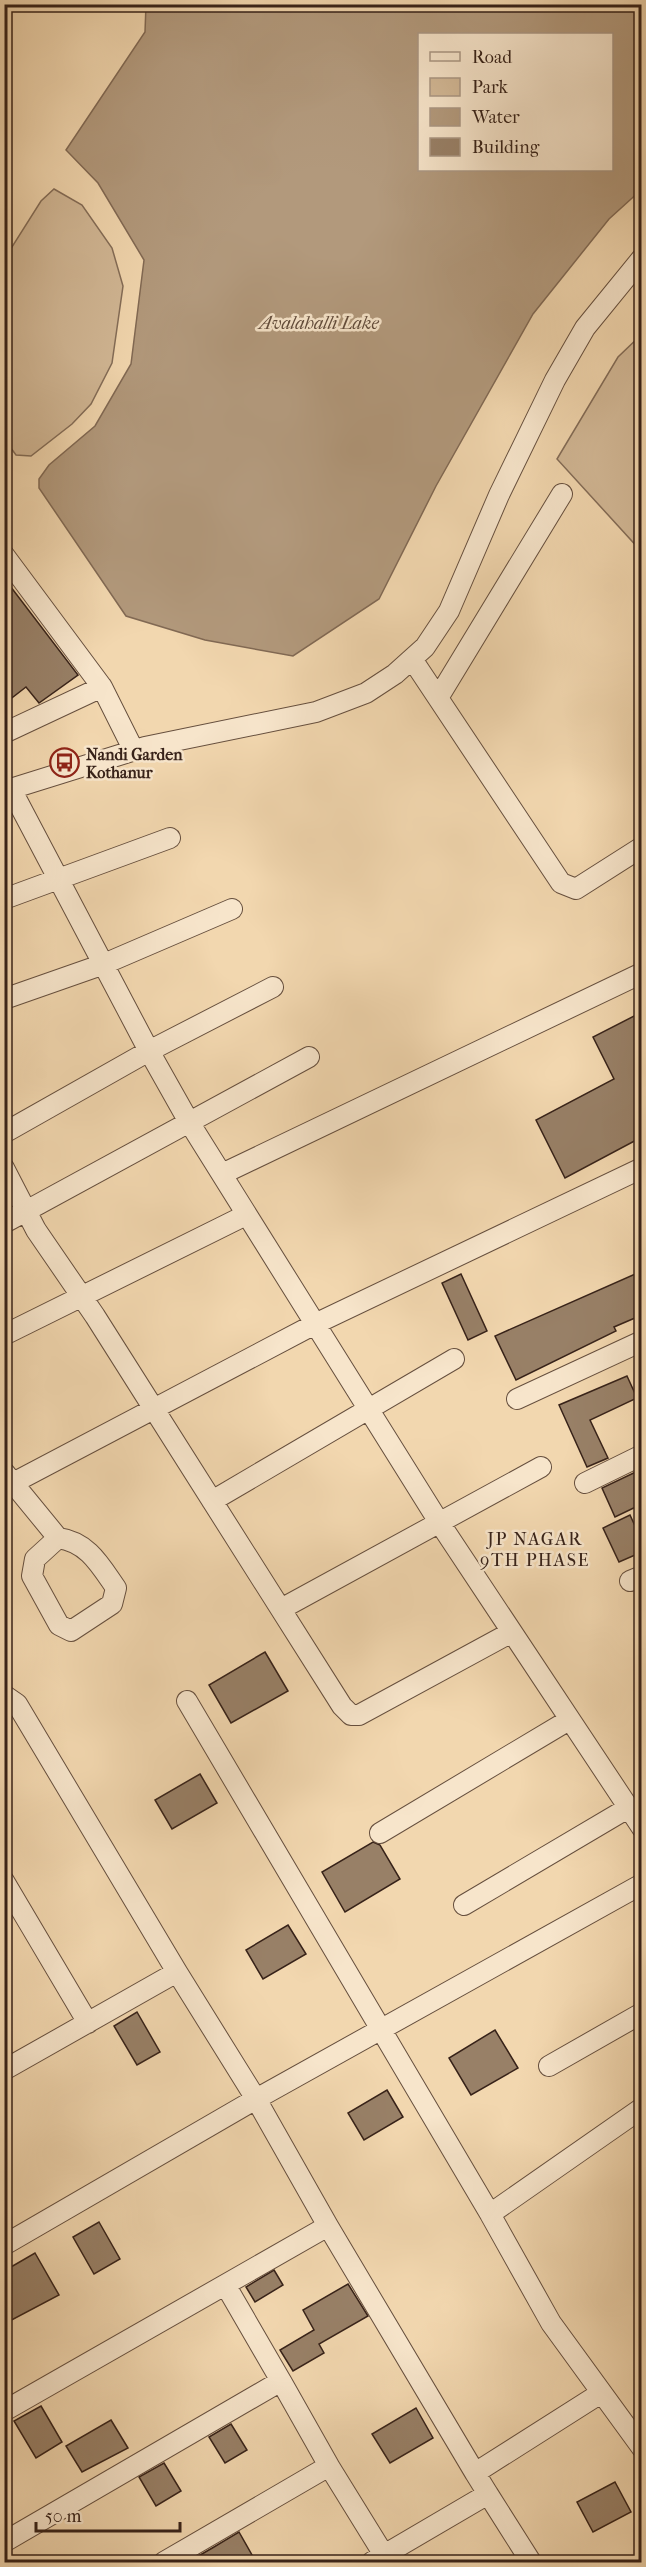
<svg xmlns="http://www.w3.org/2000/svg" width="646" height="2567" font-family="'IM FELL French Canon',serif">
<rect width="100%" height="100%" fill="#f2d7af"/>
<filter id="stains"><feTurbulence type="fractalNoise" baseFrequency=".00333" numOctaves="4"/><feColorMatrix values="0 0 0 0 .2 0 0 0 0 .09 0 0 0 0 .02 0 0 0 .5 -.17"/></filter>
<radialGradient id="worn" r=".72"><stop offset=".6" stop-color="#630" stop-opacity="0"/><stop offset="1" stop-color="#630" stop-opacity=".3"/></radialGradient>
<path fill="#d2b896" stroke="#846d58" stroke-width="1.5" d="M54 189 82 205 112 248 123 286 112 363 91 404 72 424 31 456 16 455 5 440V258L41 201Z
M641 335V551L557 459 618 357Z"/>
<path fill="#b2997c" stroke="#816954" stroke-width="1.5" fill-rule="evenodd" d="M146 5H641V190L609 219 533 314 436 486 379 599 293 656 205 640 126 616 39 488V479L49 465 95 426 131 364 144 260 98 183 66 150 145 32ZM420 34H612V170H420Z"/>
<path fill="#988067" stroke="#372219" stroke-width="1.5" d="M4 578 78 675 39 703 26 687 4 704Z
M642 1012V1137L565 1178 536 1120 614 1079 593 1037Z
M642 1271V1315L614 1327 616 1331 516 1380 495 1336Z
M461 1274 487 1331 468 1340 442 1283Z
M627 1376 637 1398 590 1420 608 1458 587 1467 559 1405Z
M642 1469V1504L615 1517 602 1488Z
M630 1515 642 1541V1552L619 1562 603 1528Z
M265 1652 288 1691 231 1723 209 1685Z
M200 1774 217 1803 172 1829 155 1800Z
M373 1842 380 1845 400 1879 345 1912 322 1872Z
M288 1925 306 1954 263 1979 246 1950Z
M137 2012 160 2052 137 2065 114 2026Z
M495 2030 518 2068 471 2095 449 2058Z
M387 2090 403 2117 364 2140 348 2113Z
M99 2222 120 2259 94 2274 73 2237Z
M35 2253 59 2295 4 2324V2271Z
M274 2270 283 2285 255 2302 246 2287Z
M348 2284 368 2316 319 2344 324 2353 293 2371 280 2350 314 2330 303 2310Z
M41 2406 62 2442 36 2458 14 2421Z
M416 2408 433 2438 390 2463 372 2434Z
M111 2420 128 2448 82 2472 66 2446Z
M231 2424 247 2450 225 2463 209 2437Z
M164 2463 181 2491 156 2506 139 2477Z
M615 2482 631 2512 593 2532 577 2502Z
M239 2532 256 2562H188L214 2547Z"/>
<g fill="none" stroke-linecap="round" stroke-linejoin="round">
<defs>
<path id="minor" d="M4 555 102 687
M412 659 561 883 576 889 642 847
M438 698 562 494
M4 733 102 687 134 751
M11 789 149 1051 189 1122 439 1522 642 1828
M4 791 145 747 316 712 366 693 395 674 425 647 449 611 499 495 555 380 585 328 642 258
M4 899 170 838
M4 999 104 964 232 909
M4 1133 149 1051 273 987
M4 1168 36 1230 95 1316 342 1706 351 1715H359L510 1633
M222 1174 642 973
M4 1223 309 1057
M4 1335 246 1215
M517 1399 642 1341
M4 1472 58 1538C88 1542 100 1565 116 1588L112 1604 71 1631 59 1625 32 1576 35 1559 58 1538
M13 1483 315 1324 642 1168
M585 1483 642 1455
M212 1501 454 1359
M630 1581 642 1576
M281 1609 541 1467
M4 1695 17 1704 177 1972 256 2099 328 2226 475 2473 601 2393
M187 1701 490 2214 551 2323 642 2448
M380 1833 569 1720
M4 1881 88 2023
M464 1905 628 1808
M549 2066 642 2013
M4 2070 177 1972
M490 2214 642 2108
M4 2245 256 2099 642 1884
M4 2411 328 2226
M329 2466 384 2555
M488 2494 531 2562
M4 2542 281 2381 226 2286
M164 2562 329 2466 281 2381
M372 2562 488 2494 475 2473"/>
</defs>
<use href="#minor" stroke="#664f3e" stroke-width="22"/>
<use href="#minor" stroke="#f7e5cb" stroke-width="20"/>
</g>
<defs>
<symbol id="bus-ring" viewBox="-11 -11 22 22"><circle r="9.5" fill="#f7e5cb" stroke="#8f2418" stroke-width="1.5"/><path d="M-5-6H5V4H4V6H2V4H-2V6H-4V4H-5ZM-3.5-4V0h7V-4ZM-3.5 1.2v1.5H-2V1.2ZM2 1.2v1.5H3.5V1.2Z" fill="#8f2418"/></symbol>
</defs>
<g fill-rule="evenodd">
<use href="#bus-ring" x="48" y="746" width="33" height="33"/>
</g>
<g text-anchor="middle" stroke-width="5" stroke-linejoin="round" paint-order="stroke">
<g font-size="16" font-weight="bold" fill="#372219" stroke="#f7e5cb" text-anchor="start">
<text x="86" y="760">Nandi Garden<tspan x="86" dy="18">Kothanur</tspan></text>
</g>
<g font-size="18" font-style="italic" fill="#624c3c" stroke="#f7e5cb">
<text x="319" y="329">Avalahalli Lake</text>
</g>
<g font-size="18" letter-spacing="1.5" fill="#372219" stroke="#f7e5cb">
<text x="535" y="1545">JP NAGAR<tspan x="535" dy="21">9TH PHASE</tspan></text>
</g>
</g>
<rect width="646" height="2567" fill="none" stroke="#f2d7af" stroke-width="24"/>
<rect x="6" y="6" width="634" height="2555" fill="none" stroke="#372219" stroke-width="3"/>
<rect x="12" y="12" width="622" height="2543" fill="none" stroke="#372219" stroke-width="1.5"/>
<rect x="418" y="33" width="195" height="138" fill="#f7e5cb" stroke="#aa9784" stroke-width="1.5"/>
<rect x="430" y="52" width="30" height="9" fill="#f7e5cb" stroke="#aa9784" stroke-width="1.5"/>
<text x="472" y="63" font-size="18" fill="#372219">Road</text>
<rect x="430" y="78" width="30" height="18" fill="#d2b896" stroke="#aa9784" stroke-width="1.5"/>
<text x="472" y="93" font-size="18" fill="#372219">Park</text>
<rect x="430" y="108" width="30" height="18" fill="#b2997c" stroke="#aa9784" stroke-width="1.5"/>
<text x="472" y="123" font-size="18" fill="#372219">Water</text>
<rect x="430" y="138" width="30" height="18" fill="#988067" stroke="#aa9784" stroke-width="1.5"/>
<text x="472" y="153" font-size="18" fill="#372219">Building</text>
<path d="M36 2522v9h144v-9" fill="none" stroke="#372219" stroke-width="3"/>
<text x="45" y="2522" font-size="18" fill="#372219" stroke="#f7e5cb" stroke-width="4.5" paint-order="stroke">50 m</text>
<rect width="100%" height="100%" filter="url(#stains)"/>
<rect width="100%" height="100%" fill="url(#worn)"/>
</svg>
